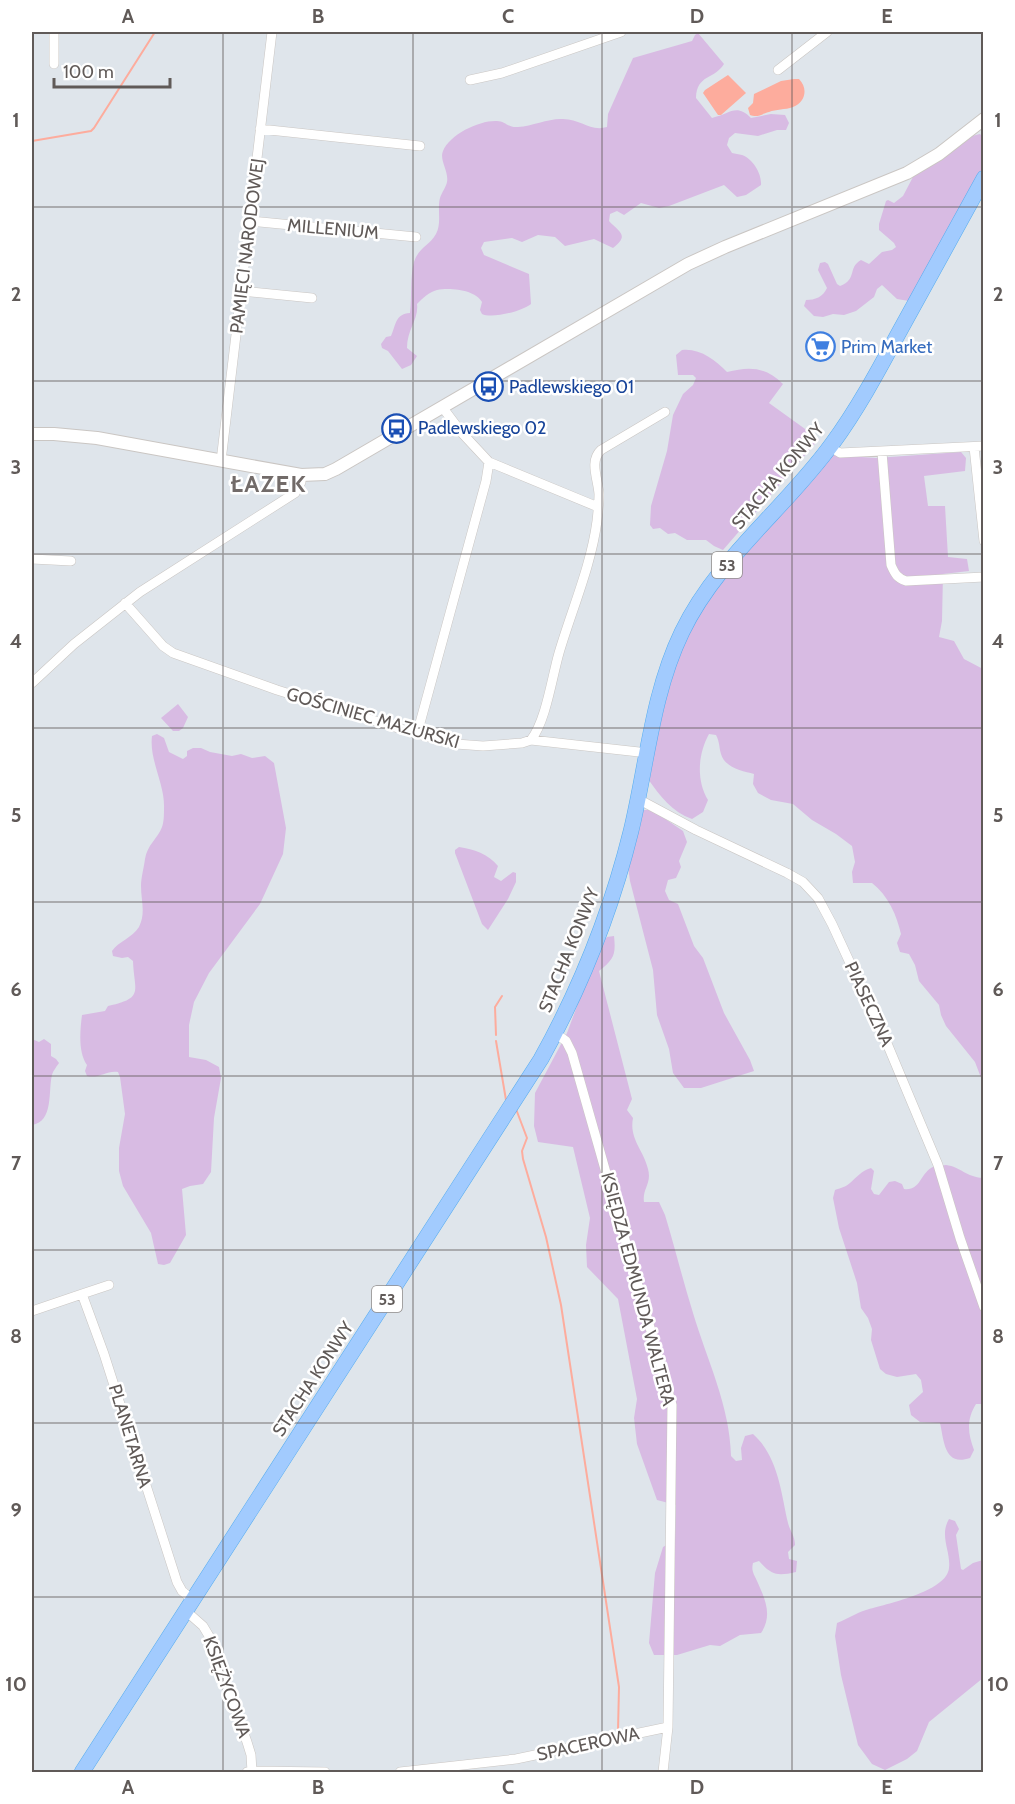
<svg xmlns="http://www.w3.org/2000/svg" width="1015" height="1804" font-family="Cabin,sans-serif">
<rect width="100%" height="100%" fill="#dfe5eb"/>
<path fill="#d8bbe3" d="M698 33 724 64C714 80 697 74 696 98L712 118C730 114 736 103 751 118L771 114 785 115 789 123 786 130H777L758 136 735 133 729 138 727 145 732 153C735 154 739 154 742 155 753 159 762 174 761 185L746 195 737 197 724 185 669 206 659 208 641 203 624 215 617 211 610 214 609 221C619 232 630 235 613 248L594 239 565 246 555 237 538 235 522 242 512 238 484 242 481 248 484 255 529 274 531 304C523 311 492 319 482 314L480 310 482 302C476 290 450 287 437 290 429 292 423 298 417 304 419 319 407 329 407 348L417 356 411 365 402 369 388 351 382 348 381 344 386 337 391 336C396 325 395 314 410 313 412 297 410 276 414 262 419 247 429 246 436 234 442 223 437 209 440 198 442 192 446 187 447 182 449 171 439 160 443 151 450 134 480 120 497 121 505 121 508 128 518 127 533 126 549 118 563 119 581 119 590 132 607 127L608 114 633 58 692 41 695 35Z
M980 134 983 137V167L909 301 897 299 882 285 877 289 874 297 856 311 844 315 833 314 823 317 814 316 804 306 806 300C815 300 823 297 827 288L818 270 820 263 825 262 828 264 837 284 840 286C858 279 847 268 861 260L869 264 882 252 892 250 896 247 894 243 879 230V224L886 201 888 200 894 203 903 196 913 177 972 136Z
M682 350C700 348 715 360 727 372 750 366 766 367 783 384L769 403 819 439 723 550 714 546 706 540H687L675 533 668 534 660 528 653 529 650 525 651 506 667 451 673 415 683 394 693 385 696 378 693 375H678L676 355Z
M961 452 966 458 965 471 924 476 928 506H945L948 557 967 559 969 571 943 574 942 621 939 637 954 641 964 659 983 669V1083L975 1062 946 1026 941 1015 939 1005 919 981 915 965 909 954 900 952 897 943 901 934C897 916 888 895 872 883H853L852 872 855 862 852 846 836 834 812 820 793 804 771 800 758 793 753 784 754 774C743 771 725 768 721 754 719 748 720 743 716 735L709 734C698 754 696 780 708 800L703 812 692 819C672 812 660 796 648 779L667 678 684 636 712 592 833 455 876 458Z
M178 704 188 717 183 728 179 731H173L161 718Z
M157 734 164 738 169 752 183 759 187 756V751L193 748H201L210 752 232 756 241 754 252 758 265 756 274 763 286 828 283 854 260 904 209 973 194 1002 189 1025V1057L206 1060 219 1067 221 1078 214 1118 211 1172 203 1184 190 1186 182 1189 186 1235 170 1263 164 1265 158 1264 151 1233 123 1186 119 1171V1148L125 1114 120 1077 118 1072C107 1070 99 1079 87 1076L85 1071 87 1065C78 1052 80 1031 82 1015L105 1011 108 1006C145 998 134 991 133 961L128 957 122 958 113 956 112 951C119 941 132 938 139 927 146 913 141 901 141 886 141 878 144 867 145 859 147 845 158 838 162 827 164 822 164 814 164 808 165 784 149 760 152 736Z
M641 810H652L683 831 687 842 679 861 681 867 676 878 668 880 665 891 669 900 678 904 694 946 703 958 724 1013 750 1060 754 1071 701 1088H684L673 1073 669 1049 657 1015 653 970 630 881 628 867Z
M459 847C474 849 488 854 498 866L494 877 501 881 513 872 516 873V882L508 899 488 930 482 924 455 853V850Z
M614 936C616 955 614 959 599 971L632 1099 627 1110 633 1118C629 1139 643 1149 648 1169 652 1184 642 1189 644 1202H659L665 1215C675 1248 683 1281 693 1313 707 1360 730 1406 731 1456L736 1461 742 1460 741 1448 745 1436 753 1434C778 1456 781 1492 788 1523 790 1531 795 1536 795 1545L788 1552 789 1559 797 1561 796 1572C778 1576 772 1576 759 1561L753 1563C751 1571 754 1574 757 1581 765 1599 773 1615 761 1633L740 1635 720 1646 710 1645 677 1655H654L649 1643 655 1573 663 1547 675 1540 676 1505 657 1500 637 1444 634 1418 637 1399 618 1299 587 1267 586 1245 590 1218 573 1147 538 1142 534 1126 535 1093 567 1033 599 947 607 937Z
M32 1039 39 1042 44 1039 51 1044V1056L56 1059 59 1063C57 1066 53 1071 52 1075 48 1090 54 1122 32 1125Z
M946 1165C961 1167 966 1177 983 1178L984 1404H976C966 1420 968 1434 974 1450L970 1458C944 1467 944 1440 940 1423L920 1422 911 1415 909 1405 923 1392 921 1380 916 1374 897 1377 886 1374 880 1369 871 1340 872 1329 868 1318 861 1308 857 1283 839 1228 833 1198 835 1190C840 1188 846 1187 850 1183 857 1177 861 1171 871 1168L874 1171 871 1189 874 1194 879 1195 889 1182 895 1181 902 1184 904 1189C920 1191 920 1175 931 1168 934 1166 942 1166 946 1165Z
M949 1519 955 1521 959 1529 956 1535 961 1569 963 1570 973 1563 983 1560V1678L929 1722 917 1751 907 1759 885 1770 872 1764 858 1745 841 1675 835 1636 837 1623C847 1619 856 1613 866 1610 885 1604 947 1592 949 1568 951 1551 939 1536 949 1519Z"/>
<path fill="#fdac9d" d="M728 75 746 93 721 115H718L703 93 705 90Z
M794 79H799C808 88 806 102 793 107 785 110 776 109 769 112 761 114 758 118 750 115L748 108 753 103 754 94 781 81Z"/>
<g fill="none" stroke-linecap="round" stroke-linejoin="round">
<path stroke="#fdac9d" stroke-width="2" d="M32 141 91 131 94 128 155 32
M496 1035 495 1007 502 996
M496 1041 506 1100
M516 1109 527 1138 522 1151 523 1159 546 1237 561 1305 619 1687 618 1731"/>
<defs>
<path id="minor" d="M54 64V32
M778 70 827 32
M470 80 502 73 621 32
M260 129 420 146
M250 221 416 237
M241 291 312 298
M443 408 461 432 489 462 598 507
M830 447 840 453 984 446
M974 447 984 541
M882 452 891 565C895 574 897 578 906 581L984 577
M221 461 272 32
M32 559 71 561
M125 603 163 646 173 653 277 690 417 734 456 744 483 746 522 743 531 740 648 753
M32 683 74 644 140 592 295 493 301 482V475
M417 734 486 481 489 462
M531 740C546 721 552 677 559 653 572 609 591 566 597 521 598 512 599 502 599 494 598 479 589 461 601 450L665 412
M638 799 696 830 787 873 803 882 818 898 832 924 886 1041 938 1165 960 1238 984 1307
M555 1033 566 1041 572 1053 672 1405 668 1727 663 1772
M109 1285 82 1294 104 1354 177 1582 182 1591 193 1600
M32 1311 82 1294
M186 1611 203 1626 209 1636 247 1742 251 1755 252 1772
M247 1772 252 1771 325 1772
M400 1772 516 1759 668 1727"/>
<path id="tertiary" d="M32 434H54L97 438 301 475 325 474 336 469 688 264 725 247 907 173 939 154 984 119"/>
<path id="primary" d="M82 1772 541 1059C581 987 611 912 631 831 647 765 652 694 682 632 717 559 785 509 832 444 857 410 877 373 897 336 926 284 955 231 984 178"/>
</defs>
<use href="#minor" stroke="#cac6c3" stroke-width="10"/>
<use href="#tertiary" stroke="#cac6c3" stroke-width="14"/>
<use href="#primary" stroke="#55acef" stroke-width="16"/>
<use href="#minor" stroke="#fff" stroke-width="9"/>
<use href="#tertiary" stroke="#fff" stroke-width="12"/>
<use href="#primary" stroke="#a2cbfe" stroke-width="15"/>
</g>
<path fill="none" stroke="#605a58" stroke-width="1.5" stroke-opacity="0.55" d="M223 32V1772M413 32V1772M602 32V1772M792 32V1772M32 207H984M32 381H984M32 554H984M32 728H984M32 902H984M32 1076H984M32 1250H984M32 1423H984M32 1597H984"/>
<defs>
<symbol id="supermarket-ring" viewBox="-11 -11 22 22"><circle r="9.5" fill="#fff" stroke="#3f7fe0" stroke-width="1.5"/><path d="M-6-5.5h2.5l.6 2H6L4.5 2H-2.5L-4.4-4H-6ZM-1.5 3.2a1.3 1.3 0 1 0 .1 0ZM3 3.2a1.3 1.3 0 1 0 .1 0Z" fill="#3f7fe0"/></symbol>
<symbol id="bus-ring" viewBox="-11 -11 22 22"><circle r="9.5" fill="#fff" stroke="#1a4fb4" stroke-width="1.5"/><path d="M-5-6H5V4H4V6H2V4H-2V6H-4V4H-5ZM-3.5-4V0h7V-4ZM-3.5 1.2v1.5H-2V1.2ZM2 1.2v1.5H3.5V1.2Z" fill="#1a4fb4"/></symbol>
</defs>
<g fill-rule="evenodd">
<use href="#supermarket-ring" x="804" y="330" width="33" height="33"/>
<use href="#bus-ring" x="472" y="370" width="33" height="33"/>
<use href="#bus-ring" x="380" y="412" width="33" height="33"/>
</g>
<g text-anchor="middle" stroke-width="5" stroke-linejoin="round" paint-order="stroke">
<g fill="#fff" stroke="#908c8a" stroke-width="1.5">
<rect x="712" y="552" width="30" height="26" rx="4.5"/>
<rect x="372" y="1286" width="30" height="26" rx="4.5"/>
</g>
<g font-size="16" font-weight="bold" fill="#605a58">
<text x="727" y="571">53</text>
<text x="387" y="1305">53</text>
</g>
<g font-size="18" fill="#605a58" stroke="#fff">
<text transform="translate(333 229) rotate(5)" y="6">MILLENIUM</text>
<text transform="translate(247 246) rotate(-83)" y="6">PAMIĘCI NARODOWEJ</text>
<text transform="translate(778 476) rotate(-50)" y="6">STACHA KONWY</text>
<text transform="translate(373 718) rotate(16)" y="6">GOŚCINIEC MAZURSKI</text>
<text transform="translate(569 950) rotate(-68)" y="6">STACHA KONWY</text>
<text transform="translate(869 1004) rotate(65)" y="6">PIASECZNA</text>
<text transform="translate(638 1289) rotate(75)" y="6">KSIĘDZA EDMUNDA WALTERA</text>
<text transform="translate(313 1379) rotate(-57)" y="6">STACHA KONWY</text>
<text transform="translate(130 1436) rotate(73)" y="6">PLANETARNA</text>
<text transform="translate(227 1687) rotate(70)" y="6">KSIĘŻYCOWA</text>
<text transform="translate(588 1744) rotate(-12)" y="6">SPACEROWA</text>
</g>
<g font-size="18" fill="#366cbe" stroke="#fff" text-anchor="start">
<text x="841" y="353">Prim Market</text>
</g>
<g font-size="18" fill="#164399" stroke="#fff" text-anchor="start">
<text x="509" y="393">Padlewskiego 01</text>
<text x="418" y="434">Padlewskiego 02</text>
</g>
<g font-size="24" font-weight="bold" letter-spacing="1.5" fill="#726b69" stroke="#fff">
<text x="269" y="492">ŁAZEK</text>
</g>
</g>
<rect width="1015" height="1804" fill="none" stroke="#ffffff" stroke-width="66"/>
<path d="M54 78v9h116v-9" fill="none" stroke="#605a58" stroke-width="3"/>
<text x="63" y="78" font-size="18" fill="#605a58" stroke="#ffffff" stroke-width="4.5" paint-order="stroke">100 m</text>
<rect x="33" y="33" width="949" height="1738" fill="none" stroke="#605a58" stroke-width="2"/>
<g font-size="20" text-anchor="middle" font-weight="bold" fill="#605a58">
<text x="128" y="23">A</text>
<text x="318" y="23">B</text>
<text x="508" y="23">C</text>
<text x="697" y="23">D</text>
<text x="887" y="23">E</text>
<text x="16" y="127">1</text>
<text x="998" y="127">1</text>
<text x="16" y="301">2</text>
<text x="998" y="301">2</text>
<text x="16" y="474">3</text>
<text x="998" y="474">3</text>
<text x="16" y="648">4</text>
<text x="998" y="648">4</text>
<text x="16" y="822">5</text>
<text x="998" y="822">5</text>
<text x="16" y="996">6</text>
<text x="998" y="996">6</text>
<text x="16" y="1170">7</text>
<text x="998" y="1170">7</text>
<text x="16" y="1343">8</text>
<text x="998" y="1343">8</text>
<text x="16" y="1517">9</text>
<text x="998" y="1517">9</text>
<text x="16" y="1691">10</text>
<text x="998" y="1691">10</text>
<text x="128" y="1794">A</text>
<text x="318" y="1794">B</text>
<text x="508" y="1794">C</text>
<text x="697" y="1794">D</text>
<text x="887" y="1794">E</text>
</g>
</svg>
